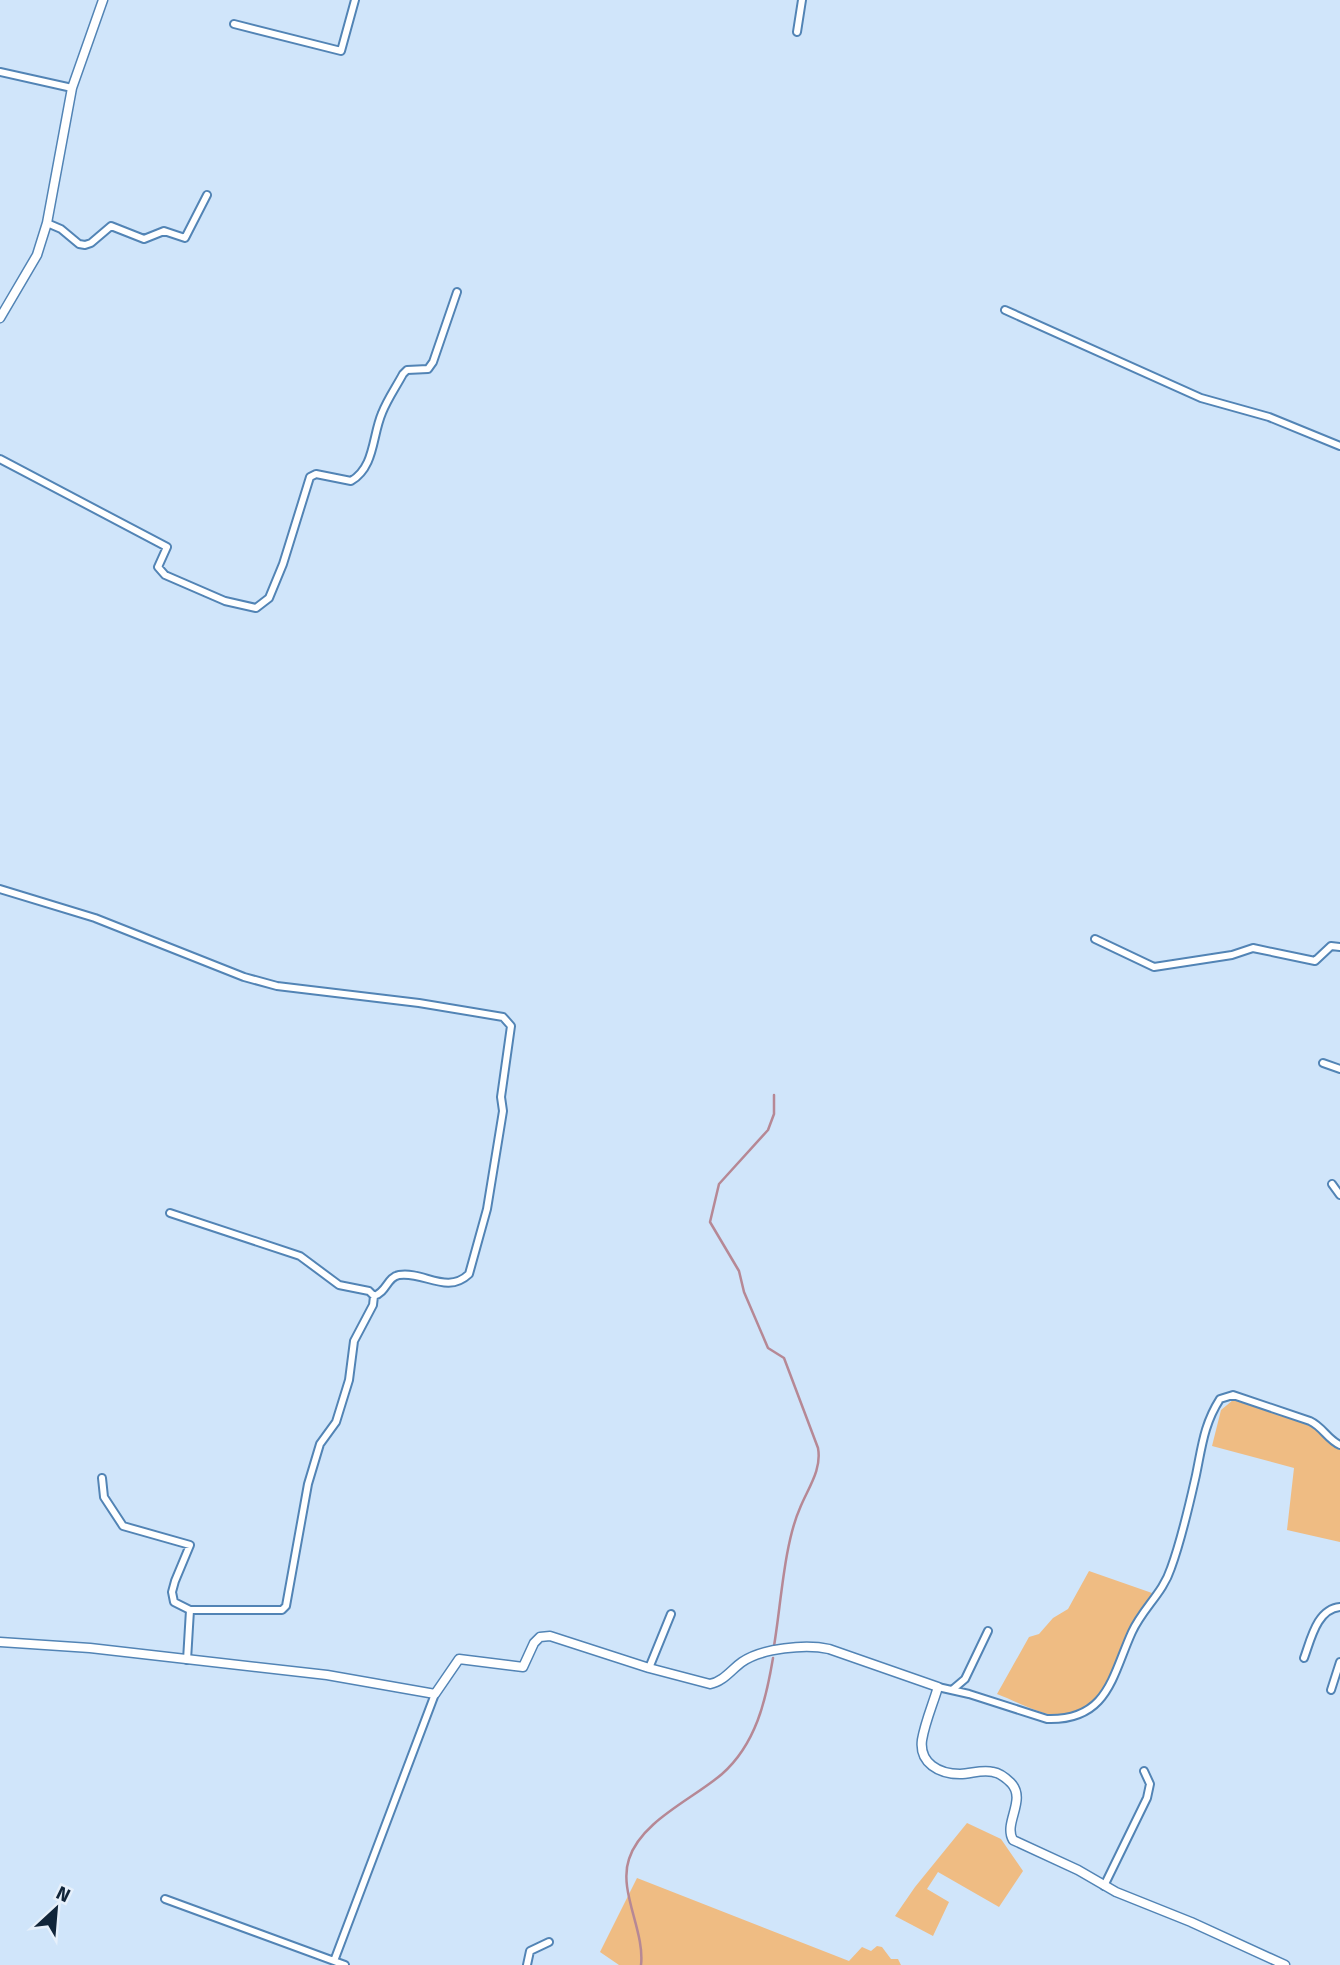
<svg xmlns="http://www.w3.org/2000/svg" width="1340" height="1965" font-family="'Fira Sans',sans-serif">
<rect width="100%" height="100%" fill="#d0e5fa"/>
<path fill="#efbc83" d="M1233 1400 1318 1425 1325 1439 1340 1447V1542L1287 1530 1294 1468 1212 1446 1221 1410Z
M1089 1571 1152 1593C1134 1631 1107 1723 1053 1715 1037 1713 1013 1700 997 1694L1029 1637 1039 1634 1053 1618 1068 1609Z
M967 1823 1001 1839 1023 1871 999 1907 938 1872 927 1889 949 1902 933 1936 895 1916 915 1887Z
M637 1878 849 1961 862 1947 871 1951 877 1946 882 1947 891 1959H898L901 1965H619L600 1952Z"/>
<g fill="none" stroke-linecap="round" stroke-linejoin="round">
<path stroke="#b68895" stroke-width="2.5" d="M774 1095V1114L768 1130 719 1184 710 1222 739 1271 744 1292 768 1348 784 1358 818 1448C822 1470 808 1488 800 1508 784 1544 781 1605 774 1646
M641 1965C645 1931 618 1891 629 1859 641 1821 693 1799 722 1774 756 1744 766 1700 773 1658"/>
<defs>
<path id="minor" d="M234 24 341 51 355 0
M797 32 802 0
M0 72 72 88
M47 223 61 229 79 244 85 245 91 243 111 226 144 239 164 231 185 238 207 195
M1005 310 1201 398 1269 417 1340 446
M0 459 167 547 158 567 165 575 225 601 256 608 269 598 283 564 310 477 316 474 351 481C375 467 372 436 382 413 387 400 396 387 403 374L407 370 428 369 433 362 457 292
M0 889 95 918 244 977 277 986 419 1003 503 1017 511 1026 501 1097 503 1111 487 1209 469 1274C447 1295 424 1271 399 1275 387 1277 387 1292 374 1296
M1095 939 1154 967 1232 955 1253 948 1315 961 1331 946 1340 947
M1323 1063 1340 1069
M1332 1184 1340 1195
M170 1213 300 1256 339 1285 369 1291 374 1296
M102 1478 104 1497 123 1526 190 1545 175 1581 172 1592 174 1602 190 1610
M1304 1658C1311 1639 1317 1609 1340 1607
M187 1660 190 1610H282L286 1606 308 1484 320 1444 336 1422 349 1380 354 1341 373 1305 374 1296
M649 1668 671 1614
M938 1687 969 1694 1047 1719C1108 1721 1112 1676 1132 1632 1143 1608 1163 1593 1171 1568 1182 1538 1189 1506 1196 1475 1202 1446 1204 1424 1220 1399L1233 1395 1310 1421C1323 1427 1327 1439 1340 1445
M952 1690 965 1679 988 1631
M1331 1690 1340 1662
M1104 1886 1147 1798 1150 1784 1144 1771
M165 1899 334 1961
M345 1965 334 1961 435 1694
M527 1965 530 1951 549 1942"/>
<path id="tertiary" d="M0 318 37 255 47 223 72 88 103 0
M0 1642 90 1648 327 1675 435 1694 459 1659 523 1667 534 1643 540 1637 550 1636 649 1668 710 1684C723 1682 732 1669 742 1662 762 1648 806 1644 829 1649L938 1687C933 1704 925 1722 922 1740 919 1763 939 1774 960 1774 971 1774 982 1769 993 1772 1000 1773 1006 1778 1011 1783 1027 1800 1003 1823 1013 1840L1078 1870 1116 1892 1191 1922 1285 1965"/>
</defs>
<use href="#minor" stroke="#5284b5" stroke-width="10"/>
<use href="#tertiary" stroke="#5284b5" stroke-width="11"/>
<use href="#minor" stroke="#fff" stroke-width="6"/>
<use href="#tertiary" stroke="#fff" stroke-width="8"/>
</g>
<g transform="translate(56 1909) rotate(26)" stroke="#e6f0fb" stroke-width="5" paint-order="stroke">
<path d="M0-5L12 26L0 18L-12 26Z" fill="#112539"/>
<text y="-10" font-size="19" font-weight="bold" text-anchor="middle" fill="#112539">N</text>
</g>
</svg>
